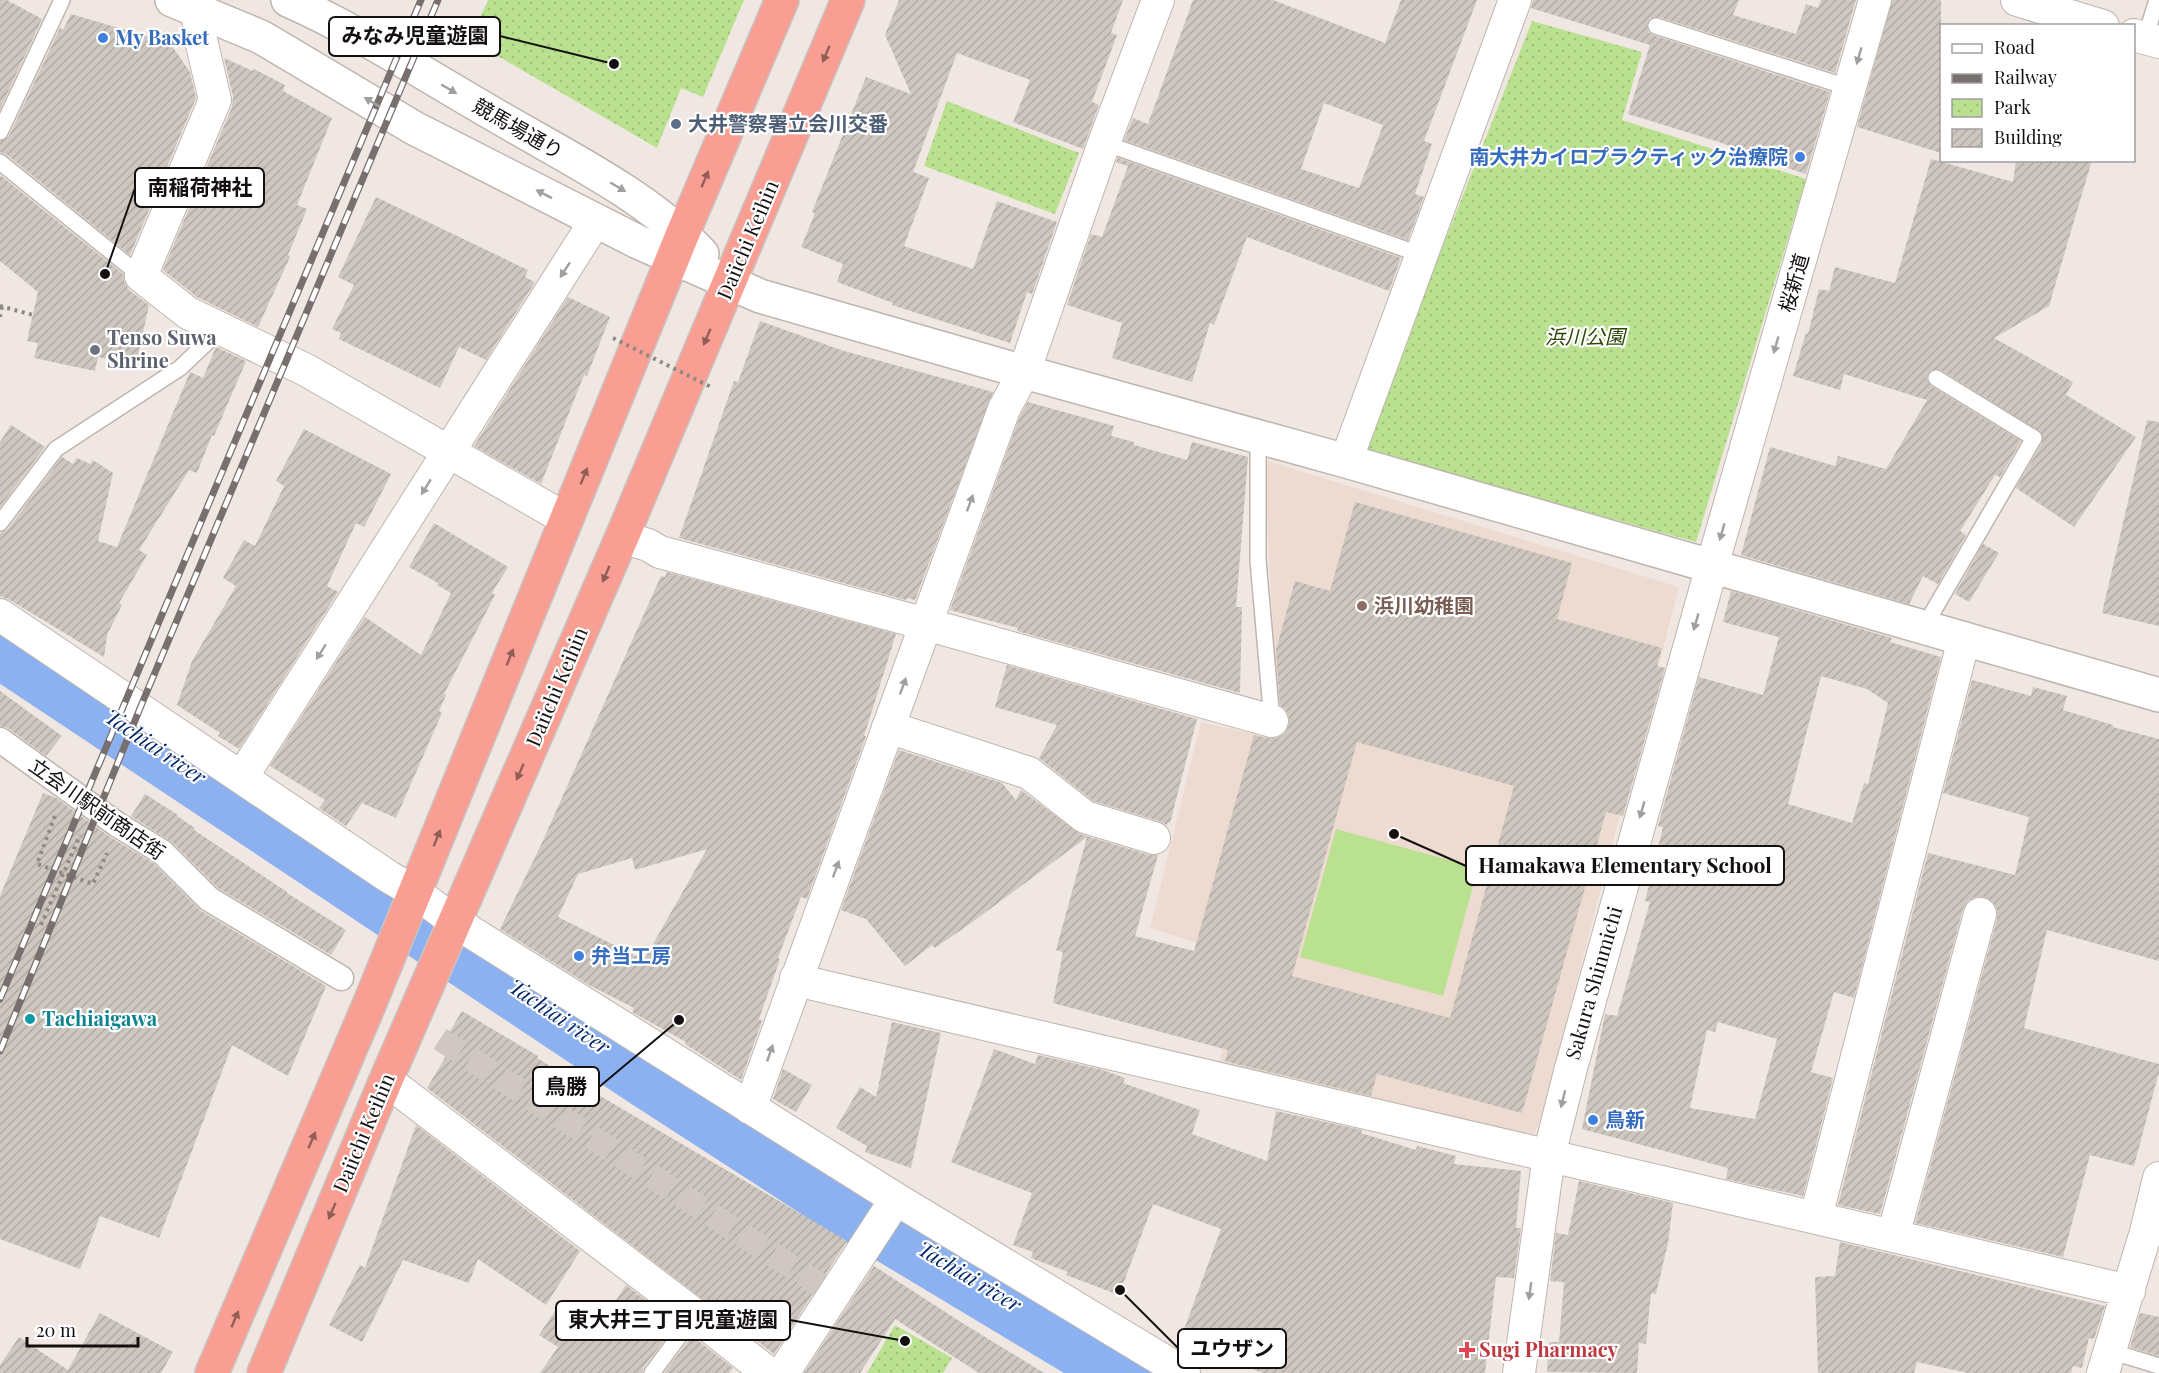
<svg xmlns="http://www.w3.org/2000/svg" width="2159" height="1373" font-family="'Playfair Display','Noto Sans JP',serif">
<defs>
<pattern id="park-dots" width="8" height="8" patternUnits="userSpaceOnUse" patternTransform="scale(1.5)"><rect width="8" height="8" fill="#b9e190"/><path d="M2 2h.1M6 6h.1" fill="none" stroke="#9ec07b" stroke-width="1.8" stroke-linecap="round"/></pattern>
<pattern id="building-hatch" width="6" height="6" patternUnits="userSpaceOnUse" patternTransform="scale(1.5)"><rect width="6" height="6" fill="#cdc7bf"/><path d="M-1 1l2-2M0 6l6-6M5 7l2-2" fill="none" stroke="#afaaa3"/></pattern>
</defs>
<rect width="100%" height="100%" fill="#f1e7e2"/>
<path fill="#eddbd1" d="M1264 460 1679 587 1543 1112 1533 1138 1218 1066 1249 959 1150 928 1201 722 1279 739Z"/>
<path fill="#b9e190" d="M1336 829 1478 868 1443 996 1300 957Z"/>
<path fill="url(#park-dots)" d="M488 0H744L703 97 681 88 657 148 470 40Z
M1532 21 1642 52 1622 120 1806 179 1696 542 1362 450Z
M947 101 1079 153 1055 214 924 166Z
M895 1325 952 1358 943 1373H867Z"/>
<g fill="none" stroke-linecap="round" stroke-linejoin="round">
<path stroke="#8cb1f1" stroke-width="66" d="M0 644 646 1074 845 1203 1128 1373"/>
</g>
<path fill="url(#building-hatch)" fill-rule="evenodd" d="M0 0H7L42 19 0 109Z
M899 0H1123L1111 33 1117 35 1092 102 1099 105 1083 149 1013 122 1030 80 957 53 913 172 929 178 904 246 973 269 997 201 1057 222 1032 294 1027 292 1010 343 892 305 893 303 837 282 843 264 801 247 815 213 812 212 866 77 911 94 885 35Z
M1193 0H1273L1385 43 1401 0H1477L1424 141 1432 144 1415 194 1424 197 1408 240 1124 140 1133 118 1148 124ZM1324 103 1383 125 1359 188 1301 169Z
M1533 0H1739L1733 15 1796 34 1806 4 1818 8 1821 0H1856L1835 73 1659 17 1650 18 1647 24 1648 32 1653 35 1830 92 1806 174 1746 154 1747 152 1719 142 1628 114 1650 45 1531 8Z
M1892 0H1941V153L1857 127Z
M71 14 170 43 190 72 196 98 130 255 6 154 0 152V142L9 136 60 28 63 30Z
M224 58 253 71 254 69 285 85 283 91 332 118 297 205 307 209 288 255 290 257 258 327 197 297 163 270 232 107 233 96Z
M1118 158 1401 258 1389 291 1247 237 1214 325 1210 323 1192 382 1112 358 1122 323 1067 305 1091 234 1102 237 1128 166 1116 162Z
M1931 159 2013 182 2016 160H2092L2049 306 1994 338 2073 382 2066 395 2136 437 2074 527 2016 488 2042 443V433L1941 370H1931L1926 378 1931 386 2021 441 2000 477 1995 475 1960 531 1966 535 1938 584 1923 576 1909 604 1741 555 1770 447 1835 466 1838 456 1886 469 1927 400 1844 374 1840 390 1793 376 1806 333 1808 334 1819 289 1829 291 1835 267 1895 283Z
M0 175 124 275V281L129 290 149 305 136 365 98 357 95 371 34 358 38 343 27 341 38 292 0 261Z
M376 197 528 270 525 277 535 282 486 360 459 347 440 388 339 339 341 333 332 329 354 285 338 277Z
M568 297 610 317 587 376 584 375 541 484 474 446Z
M760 321 844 351 993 392 915 600 907 598 906 600 679 538 734 381 738 382Z
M216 347 246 361 214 436 212 435 197 473 189 470 139 550 147 555 119 603 122 605 107 635 104 657 10 600 0 596V533L8 529 62 457 73 464 77 458 90 464 93 460 113 473 98 541 117 547 190 372 203 378Z
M1028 402 1114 426 1111 436 1134 442V445L1187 460 1192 442 1248 457 1236 607H1242L1240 693 1017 631 1018 628 950 610 1020 416Z
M2147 420 2159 422V626L2102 613Z
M11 425 45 447 0 507V442Z
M304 429 391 474 364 527 356 523 327 586 338 592 239 749 218 736 220 733 177 705 192 661 236 586 223 578 244 540 255 546 284 486 276 481Z
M1355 502 1572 563 1557 619 1662 648 1657 666 1665 668 1623 816 1606 812 1522 1113 1377 1074 1371 1096 1240 1065 1225 1061 1228 1050 1053 1003 1063 952 1056 950 1087 837 971 923 935 948 932 945 905 966 866 919 841 910 899 750 1002 783 1016 800 1021 790 1080 834 1149 855H1158L1135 936 1194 951 1254 735 1268 738H1277L1285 733 1289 725V716L1285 709 1280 706 1276 650 1295 581 1330 591ZM1357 742 1514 786 1450 1018 1292 976Z
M434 523 508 567 492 593 495 595 444 694 446 695 439 711 442 713 396 818 362 803 346 826 319 808 325 800 270 766 365 617 421 655 451 593 437 585 438 583 409 567Z
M1983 544 1999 553 1969 602 1955 594Z
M667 572 896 634 864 736H866L807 899 801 897 778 958 780 959 759 1019 762 1021 741 1080 685 1044 686 1042 632 1012 634 1008 589 985 500 929 540 847 661 576 665 577ZM707 849 644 960 558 917 578 874 632 858 635 870Z
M1731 591 1892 638 1890 642 1941 657 1854 998 1834 992 1811 1072 1833 1078 1803 1196 1726 1179 1728 1168 1582 1129 1605 1014 1617 1016 1650 902 1645 901 1663 827 1658 826 1699 677 1763 695 1779 637 1723 622ZM1821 676 1867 689 1888 703 1868 784 1864 783 1852 823 1788 804ZM1718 1022 1777 1039 1755 1119 1690 1108 1707 1030 1715 1032Z
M1007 665 1197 719 1170 823 1168 822 1167 825 1159 821 1093 801 1039 758 1057 725 995 707Z
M1972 680 2031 696 2033 687 2067 696 2063 710 2113 725V727L2159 739V961L2047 930 2024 1028 2159 1064V1072L2134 1166 2090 1155 2063 1257 1915 1223 1997 919V910L1993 902 1984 897H1975L1968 901 1963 909 1880 1214 1838 1205 1928 853 2015 875 2029 817 1943 793Z
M0 691 62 736 46 756 8 728 0 726Z
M43 793 56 798 110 837 153 863 201 911 326 986 288 1076 232 1045 159 1238 100 1216 80 1269 0 1239V896Z
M145 794 178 815 177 816 195 828 194 830 287 892V893L346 930 331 955 218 888 172 842 131 816Z
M462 1011 538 1056 537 1058 590 1090 847 1241 774 1354 427 1088 455 1041 447 1036Z
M892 1022 941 1033 911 1168 865 1152 867 1146 836 1128 860 1087 876 1097Z
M994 1049 1035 1064 1038 1055 1103 1070 1125 1078 1123 1083 1200 1110 1192 1134 1267 1161 1276 1111 1362 1130 1361 1133 1416 1150 1417 1146 1456 1156 1454 1164 1521 1171 1516 1228H1521L1514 1278 1496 1277 1485 1373H1263L1179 1343 1221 1229 1153 1204 1119 1295 1066 1275 1068 1272 1031 1258 1033 1252 1013 1245 1032 1193 951 1162Z
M783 1069 812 1085 796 1112 773 1099Z
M416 1125 580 1251 546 1305 478 1259 469 1283 403 1260 362 1342 329 1325 360 1265 365 1268Z
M1579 1181 1673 1203 1668 1243 1656 1294 1651 1293 1646 1344 1639 1343 1637 1373 1547 1372 1549 1342H1559L1564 1282 1550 1281 1556 1233 1568 1235Z
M1840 1242 2105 1306 2094 1339 2089 1338 2082 1368 2073 1366 2071 1373H1968L1917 1362 1914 1373H1818L1815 1277 1835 1276Z
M874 1266 964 1324 1044 1373H979L895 1319 860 1373H804Z
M626 1285 677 1324 644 1367 642 1373H540L558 1347 539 1335 559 1305 597 1329Z
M100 1313 173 1352 161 1373H0V1365L19 1337 68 1370Z
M2140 1313 2159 1317V1356L2130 1347Z
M692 1336 733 1368 729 1373H664Z"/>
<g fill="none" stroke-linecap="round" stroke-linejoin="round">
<path stroke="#d0c7c2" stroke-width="24" stroke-dasharray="24 12" stroke-linecap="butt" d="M440 1039 834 1294"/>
<defs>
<path id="service" d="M1656 26 1850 88
M2145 38 2157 0
M0 132 62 0
M1104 143 1422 255
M0 162 141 276
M1258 435V560L1272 721
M0 523 56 449 180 368 221 329
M1924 627 2034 438 1936 378
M2110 1351 2159 1366
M652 1373 695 1315"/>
<path id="pedestrian" d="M0 740 118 825 162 852 209 899 341 978"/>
<path id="minor" d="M2017 0 2103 26
M197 9 201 40 215 100 141 276 188 313 306 370 566 519
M2134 35 2159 42
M1346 461 1515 0
M622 537 648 545 660 552 911 620 1272 721
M0 615 389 877 415 892 455 922 896 1199 1184 1373
M888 727 1029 773 1085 817 1154 838
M242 777 596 220
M796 978 813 984 2129 1291
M386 1080 695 1315 768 1373
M750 1108 1004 409 1024 372 1104 143 1158 0
M1816 1217 1964 639
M1893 1236 1980 914
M783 1373 896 1199
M1519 1373 1549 1155 1571 1068 1712 566 1875 0
M2103 1373 2146 1232 2159 1178"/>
<path id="tertiary" d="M172 0 261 37 414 128 638 242 760 296 1010 368 1346 461 2159 695
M288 0C360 32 427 76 495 115 566 157 645 194 702 254"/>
<path id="trunk" d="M212 1373 369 1005 683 233 782 0
M264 1373 386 1080 622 537 848 0"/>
</defs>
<use href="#service" stroke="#beb5af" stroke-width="18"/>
<use href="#pedestrian" stroke="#beb5af" stroke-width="27"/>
<use href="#minor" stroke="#beb5af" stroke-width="34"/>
<use href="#tertiary" stroke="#beb5af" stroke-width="36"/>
<use href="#trunk" stroke="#c7c6c5" stroke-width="36"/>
<path stroke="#8f8885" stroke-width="4" stroke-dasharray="3 4.5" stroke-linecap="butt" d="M0 306 33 315
M0 317 2 306
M55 816 37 864 93 884 107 853
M41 925 80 835"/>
<use href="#service" stroke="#fff" stroke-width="15"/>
<use href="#pedestrian" stroke="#fff" stroke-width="24"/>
<use href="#minor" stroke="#fff" stroke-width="32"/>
<use href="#tertiary" stroke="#fff" stroke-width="33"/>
<use href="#trunk" stroke="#f89e92" stroke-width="33"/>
<defs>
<path id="rail" d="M0 999 421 0
M0 1051 143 701 438 0"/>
</defs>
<use href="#rail" stroke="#77706e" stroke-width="7"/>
<use href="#rail" stroke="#fff" stroke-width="4.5" stroke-dasharray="14" stroke-linecap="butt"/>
<path stroke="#8f8885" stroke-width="4" stroke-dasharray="3 4.5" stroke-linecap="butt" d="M613 338 711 387"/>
</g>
<defs><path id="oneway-solid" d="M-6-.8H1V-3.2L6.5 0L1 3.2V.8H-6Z" transform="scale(1.5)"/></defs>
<g fill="#915e57">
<use href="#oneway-solid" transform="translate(826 54) rotate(113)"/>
<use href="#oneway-solid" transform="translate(705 179) rotate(-67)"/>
<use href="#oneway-solid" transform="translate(707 337) rotate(113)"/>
<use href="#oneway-solid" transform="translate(584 476) rotate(-68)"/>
<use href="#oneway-solid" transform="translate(606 574) rotate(113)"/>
<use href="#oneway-solid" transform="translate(510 657) rotate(-68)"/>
<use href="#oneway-solid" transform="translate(520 772) rotate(114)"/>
<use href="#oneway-solid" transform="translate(437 838) rotate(-68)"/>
<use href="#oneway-solid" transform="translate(312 1140) rotate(-67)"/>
<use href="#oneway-solid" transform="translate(332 1211) rotate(113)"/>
<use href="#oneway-solid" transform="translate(235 1319) rotate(-67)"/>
</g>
<g fill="#a19f9f">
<use href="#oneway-solid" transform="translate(1859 56) rotate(106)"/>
<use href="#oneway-solid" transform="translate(449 89) rotate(30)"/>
<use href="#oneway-solid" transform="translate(372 102) rotate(-149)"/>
<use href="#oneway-solid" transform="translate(618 187) rotate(30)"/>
<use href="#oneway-solid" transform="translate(544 194) rotate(-153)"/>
<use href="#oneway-solid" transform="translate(565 270) rotate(123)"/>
<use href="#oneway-solid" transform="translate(1776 345) rotate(106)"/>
<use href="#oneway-solid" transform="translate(426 487) rotate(122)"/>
<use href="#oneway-solid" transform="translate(970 503) rotate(-70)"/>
<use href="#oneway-solid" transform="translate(1722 532) rotate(106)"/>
<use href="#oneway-solid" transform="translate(1696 622) rotate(106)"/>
<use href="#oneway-solid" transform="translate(321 652) rotate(122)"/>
<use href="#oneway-solid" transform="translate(903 686) rotate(-70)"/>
<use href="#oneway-solid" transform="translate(1642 810) rotate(106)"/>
<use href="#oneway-solid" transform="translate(836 869) rotate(-70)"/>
<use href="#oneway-solid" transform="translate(770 1053) rotate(-71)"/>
<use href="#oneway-solid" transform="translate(1563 1099) rotate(104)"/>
<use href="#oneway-solid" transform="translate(1530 1291) rotate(98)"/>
</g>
<g fill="#3f7fe0" stroke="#fff" stroke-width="2">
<circle cx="103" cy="38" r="6"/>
<circle cx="1800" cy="157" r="6"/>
<circle cx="579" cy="956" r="6"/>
<circle cx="1593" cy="1120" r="6"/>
</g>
<circle fill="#5c6f8a" stroke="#fff" stroke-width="2" cx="676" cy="124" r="6"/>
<circle fill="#6b7280" stroke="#fff" stroke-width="2" cx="95" cy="350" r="6"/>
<circle fill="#8d6e63" stroke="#fff" stroke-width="2" cx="1362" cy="606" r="6"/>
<circle fill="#0f9aa8" stroke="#fff" stroke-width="2" cx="30" cy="1019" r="6"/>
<path fill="#e0444e" stroke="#fff" stroke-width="2" d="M1464 1341h6v6h6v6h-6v6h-6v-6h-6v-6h6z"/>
<g text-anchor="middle" stroke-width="4.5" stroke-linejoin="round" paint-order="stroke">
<g font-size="20" font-weight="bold" fill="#366cbe" stroke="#fff" text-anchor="start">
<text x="115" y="45">My Basket</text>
<text x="1788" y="164" text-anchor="end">南大井カイロプラクティック治療院</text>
<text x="591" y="963">弁当工房</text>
<text x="1605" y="1127">鳥新</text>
</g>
<g font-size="20" font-weight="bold" fill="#4e5e75" stroke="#fff" text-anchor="start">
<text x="688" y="131">大井警察署立会川交番</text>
</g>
<g font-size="20" fill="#14100f" stroke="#fff">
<text transform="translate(518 129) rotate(30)" y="7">競馬場通り</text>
<text transform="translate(748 240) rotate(-67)" y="7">Daiichi Keihin</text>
<text transform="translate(1794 283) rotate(-74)" y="7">桜新道</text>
<text transform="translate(557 687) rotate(-67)" y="7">Daiichi Keihin</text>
<text transform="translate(97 809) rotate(35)" y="7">立会川駅前商店街</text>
<text transform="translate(1594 983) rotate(-74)" y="7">Sakura Shinmichi</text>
<text transform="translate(364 1133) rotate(-67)" y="7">Daiichi Keihin</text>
</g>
<g font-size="20" font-style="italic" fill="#2c4604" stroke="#fff">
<text x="1585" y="344">浜川公園</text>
</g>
<g font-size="20" font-weight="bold" fill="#5b616d" stroke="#fff" text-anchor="start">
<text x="107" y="345">Tenso Suwa<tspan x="107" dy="23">Shrine</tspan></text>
</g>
<g font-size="20" font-weight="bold" fill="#785e54" stroke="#fff" text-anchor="start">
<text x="1374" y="613">浜川幼稚園</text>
</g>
<g font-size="20" font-weight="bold" fill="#0d838f" stroke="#fff" text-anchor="start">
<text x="42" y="1026">Tachiaigawa</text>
</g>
<g font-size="20" font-weight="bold" fill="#be3a42" stroke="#fff" text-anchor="start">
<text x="1479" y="1357">Sugi Pharmacy</text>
</g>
<g font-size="21" font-style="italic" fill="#01266a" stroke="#fff">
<text transform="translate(155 747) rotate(34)" y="7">Tachiai river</text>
<text transform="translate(559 1017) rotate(34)" y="7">Tachiai river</text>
<text transform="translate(969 1277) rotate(31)" y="7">Tachiai river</text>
</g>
</g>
<path fill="none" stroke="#14100f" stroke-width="2" d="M614 64L500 36M105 274L135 188M1394 834L1466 866M679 1020L599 1087M905 1341L790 1320M1120 1290L1178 1348"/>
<g fill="#14100f" stroke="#fff" stroke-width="2">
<circle cx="614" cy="64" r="6"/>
<circle cx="105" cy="274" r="6"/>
<circle cx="1394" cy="834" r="6"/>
<circle cx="679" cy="1020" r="6"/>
<circle cx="905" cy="1341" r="6"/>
<circle cx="1120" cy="1290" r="6"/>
</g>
<g fill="#fff" stroke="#14100f" stroke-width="2">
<rect x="329" y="17" width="171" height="39" rx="6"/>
<rect x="135" y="168" width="129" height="39" rx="6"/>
<rect x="1466" y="846" width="318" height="39" rx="6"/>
<rect x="533" y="1067" width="66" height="39" rx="6"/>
<rect x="556" y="1301" width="234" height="39" rx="6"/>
<rect x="1178" y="1329" width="108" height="39" rx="6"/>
</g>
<g font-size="21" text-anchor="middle" font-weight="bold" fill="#14100f">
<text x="415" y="43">みなみ児童遊園</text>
<text x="200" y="195">南稲荷神社</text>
<text x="1625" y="873">Hamakawa Elementary School</text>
<text x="566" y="1094">鳥勝</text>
<text x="673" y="1327">東大井三丁目児童遊園</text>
<text x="1232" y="1356">ユウザン</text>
</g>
<rect x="1940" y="24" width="195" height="138" fill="#ffffff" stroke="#a19f9f" stroke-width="1.5"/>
<rect x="1952" y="44" width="30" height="9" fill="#ffffff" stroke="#a19f9f" stroke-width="1.5"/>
<text x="1994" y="54" font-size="18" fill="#14100f">Road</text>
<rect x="1952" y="74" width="30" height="9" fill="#77706e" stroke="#a19f9f" stroke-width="1.5"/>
<text x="1994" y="84" font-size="18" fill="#14100f">Railway</text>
<rect x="1952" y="99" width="30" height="18" fill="url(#park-dots)" stroke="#a19f9f" stroke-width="1.5"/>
<text x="1994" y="114" font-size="18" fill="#14100f">Park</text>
<rect x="1952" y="129" width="30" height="18" fill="url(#building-hatch)" stroke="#a19f9f" stroke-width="1.5"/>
<text x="1994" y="144" font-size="18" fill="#14100f">Building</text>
<path d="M27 1337v9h111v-9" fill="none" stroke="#14100f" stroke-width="3"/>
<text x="36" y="1337" font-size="18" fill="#14100f" stroke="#ffffff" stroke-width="4.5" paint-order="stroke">20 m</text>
</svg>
